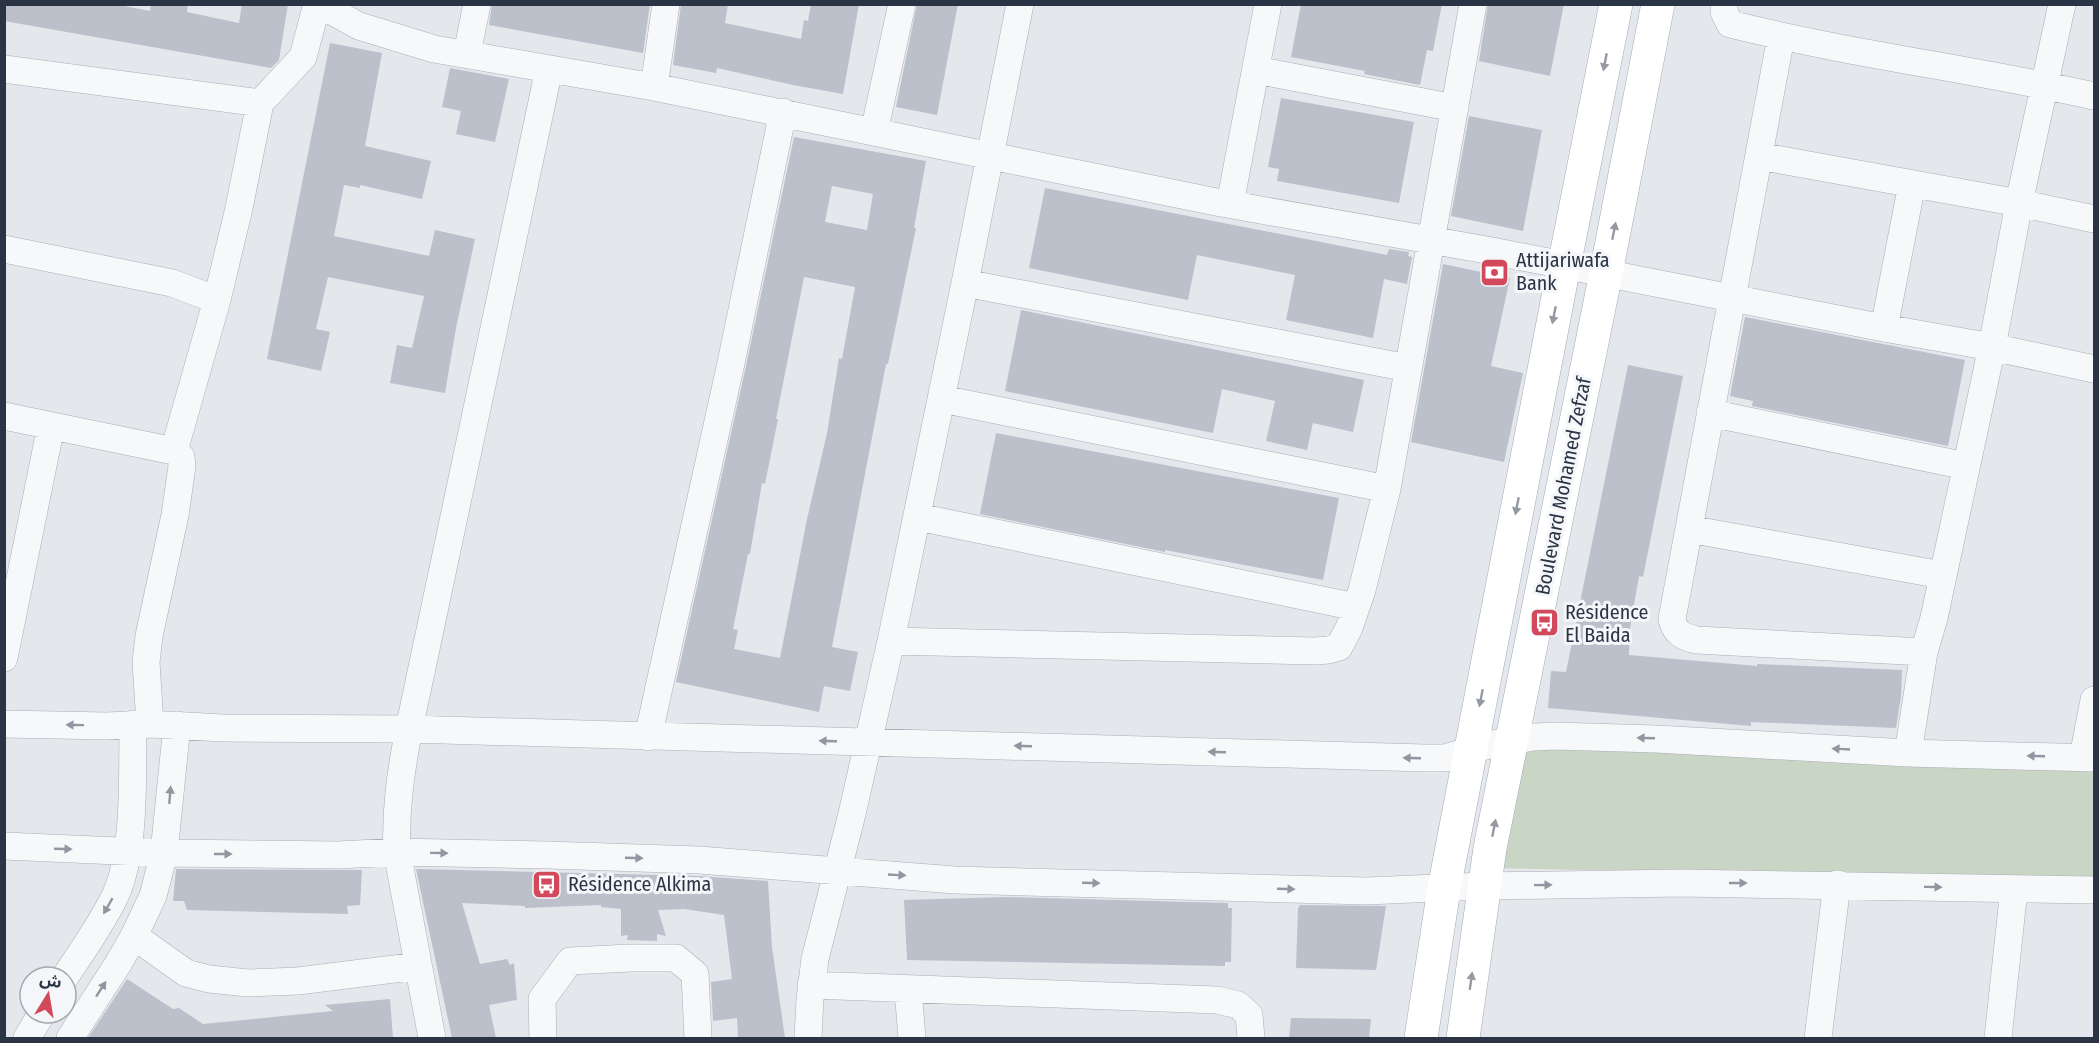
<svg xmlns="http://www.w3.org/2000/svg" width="2099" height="1043" font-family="'Fira Sans Condensed','Noto Sans Arabic',sans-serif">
<rect width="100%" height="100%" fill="#e4e7ec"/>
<path fill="#c9d6c5" d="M1518 732 1894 739 2094 751V880L1492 868Z"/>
<path fill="#bbc0ca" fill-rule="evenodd" d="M4 4H114L150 11 151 4H188L187 12 239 23 242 4H288L279 60 271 68 4 21Z
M492 4H650L643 53 489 25Z
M681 4H728L725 23 801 39 804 20 808 21 811 4H859L843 94 793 85 717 68 716 73 673 65Z
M917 4H958L937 115 896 107Z
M1301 4H1442L1433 51 1427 50 1420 85 1364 74 1365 71 1291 57Z
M1488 4H1564L1550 76 1479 61Z
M330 43 382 53 365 146 431 161 422 199 360 185V188L344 185 334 236 429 256 435 230 475 239 456 328 445 393 390 383 397 345 412 348 424 296 328 277 316 329 330 332 321 371 267 359Z
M450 68 509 79 495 142 456 134 461 111 442 107Z
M1281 98 1414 122 1399 203 1277 181 1279 169 1268 167Z
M1469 116 1542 130 1523 231 1451 216Z
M794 137 926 161 914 228H916L888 364H886L832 647 858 652 850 691 824 686 819 712 676 682 746 366ZM832 186 873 194 867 230 825 222ZM804 277 855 287 842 359 839 358 827 433 807 519 780 658 734 649 738 630 733 629 748 554H750L762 483 765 484 778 419H776Z
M1045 188 1387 255 1389 249 1409 252 1408 256 1412 257 1407 284 1384 279 1373 338 1286 320 1295 275 1197 255 1188 300 1029 268Z
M1443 264 1510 278 1491 366 1523 373 1504 462 1411 442Z
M1021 310 1364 380 1353 432 1313 423 1307 450 1266 441 1275 401 1222 389 1213 433 1005 391Z
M1745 317 1965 360 1948 446 1752 406 1753 401 1730 396Z
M1628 365 1683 376 1643 577 1639 576 1630 628 1629 655 1757 666V664L1902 670 1901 696 1896 728 1751 722V726L1548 708 1551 671 1566 672Z
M996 433 1339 498 1323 580 1165 550V552L980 514Z
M176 869 362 870 360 905 347 906 348 914 187 910 184 901H173Z
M416 869 698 876 768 881 772 947 785 1038H738L737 1018 713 1021 711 982 732 979 724 915 684 909 658 910 666 936 657 934V941L627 940 628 935 621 936V909L601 907V905L525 908V906L462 903 480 964 507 959 510 965 514 963 517 1000 489 1005 496 1038H452Z
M1005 897 1228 903V908H1232L1231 962H1225V966L907 960 904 900Z
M1300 905 1386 906 1376 970 1296 968 1298 908Z
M127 979 173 1009 179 1008 203 1024 333 1011 325 1005 390 999 393 1038H88Z
M1291 1018 1371 1019 1369 1038H1289Z"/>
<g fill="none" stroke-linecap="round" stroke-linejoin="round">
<defs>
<path id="minor" d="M319 4 359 26 434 49 654 87 1216 202 1492 251 1884 328 1992 347 2094 369
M1724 4V12L1730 24C1850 54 1973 69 2094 96
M1781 37 1672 619C1675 633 1683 637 1697 640L1924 652
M467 54 477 4
M4 69 260 103
M1256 70 1455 108
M654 87 666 4
M874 132 902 4
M1759 156 2019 203 2094 219
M1230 204 1268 4
M4 249 172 283 217 300
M965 283 1408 368
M1884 328 1912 184
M942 399 1387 489
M1710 413 1966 466
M4 416 174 451 181 457 182 466 175 515 149 636 146 662 150 724
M174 451 217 300 239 208 260 103 303 57 317 4
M918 517 1356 607
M1689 529 1942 575
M891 641 1315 651 1328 650 1339 647 1349 628 1362 590 1387 489 1473 4
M4 658 51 426
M4 724 107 726 150 724 223 728 409 729 1424 758H1445L1492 744 1534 737 1556 736 1656 739 1908 753 2094 758
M648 737 731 363 783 112
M1908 753 1924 652 1934 618 1992 347 2019 203 2062 4
M2083 757 2094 700
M4 846 164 853 338 855 397 852 548 855 699 860 955 880 1366 891 1484 886 1682 883 2094 890
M134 936 186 973 209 979 248 983 298 981 418 966
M65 977C82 951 103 922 116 894 136 848 132 775 133 724
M811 985 1217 1000 1238 1005 1249 1015 1251 1038
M908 989 912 1038
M27 1038 42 1013
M70 1038 118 964 134 936 153 896 164 853 177 725
M432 1038 397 852C395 810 401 770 409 729L549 69
M543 1038 542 999 570 961 630 958H676L695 974 698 1038
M808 1038 810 999 815 959 852 814 891 641 965 283 1020 4
M1818 1038 1837 884
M1998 1038 2014 889"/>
<path id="major" d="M1421 1038 1444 889 1564 266 1616 4
M1463 1038 1490 848 1606 273 1658 4"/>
</defs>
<use href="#minor" stroke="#a9aeb7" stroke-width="28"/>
<use href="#major" stroke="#a3abb8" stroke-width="34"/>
<use href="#minor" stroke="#f7f8fa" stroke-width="27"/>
<use href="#major" stroke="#fff" stroke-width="33"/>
</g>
<defs><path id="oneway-solid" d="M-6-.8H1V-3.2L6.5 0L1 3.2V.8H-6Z" transform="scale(1.5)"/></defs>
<g fill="#959aa2">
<use href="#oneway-solid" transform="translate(1605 62) rotate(101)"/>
<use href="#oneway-solid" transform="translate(1614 231) rotate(-79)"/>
<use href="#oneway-solid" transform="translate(1554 315) rotate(101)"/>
<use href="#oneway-solid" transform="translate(1517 506) rotate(101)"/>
<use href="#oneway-solid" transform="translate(1481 698) rotate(101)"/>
<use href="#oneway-solid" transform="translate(1494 828) rotate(-79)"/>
<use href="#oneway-solid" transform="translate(1471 981) rotate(-82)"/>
</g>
<g fill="#9196a0">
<use href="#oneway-solid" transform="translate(75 725) rotate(-179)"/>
<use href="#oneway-solid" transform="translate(1646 738) rotate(-178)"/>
<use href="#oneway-solid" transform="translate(828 741) rotate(-178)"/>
<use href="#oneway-solid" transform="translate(1023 746) rotate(-178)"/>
<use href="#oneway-solid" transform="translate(1841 749) rotate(-177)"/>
<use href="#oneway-solid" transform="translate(1217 752) rotate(-178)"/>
<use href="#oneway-solid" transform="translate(2036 756) rotate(-178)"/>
<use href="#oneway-solid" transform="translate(1412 758) rotate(-178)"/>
<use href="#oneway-solid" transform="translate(170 795) rotate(-85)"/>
<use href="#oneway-solid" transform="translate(63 849) rotate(2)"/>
<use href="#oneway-solid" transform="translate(439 853) rotate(1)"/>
<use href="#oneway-solid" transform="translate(223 854)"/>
<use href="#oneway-solid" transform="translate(634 858) rotate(2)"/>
<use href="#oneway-solid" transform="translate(897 875) rotate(3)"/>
<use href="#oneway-solid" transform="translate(1091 883) rotate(2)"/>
<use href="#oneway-solid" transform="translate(1738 883)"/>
<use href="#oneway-solid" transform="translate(1543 885) rotate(-1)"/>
<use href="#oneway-solid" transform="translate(1933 887) rotate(1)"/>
<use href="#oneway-solid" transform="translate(1286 889) rotate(2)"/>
<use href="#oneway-solid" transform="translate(108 906) rotate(120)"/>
<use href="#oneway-solid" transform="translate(101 989) rotate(-57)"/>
</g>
<defs>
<symbol id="bank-square" viewBox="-11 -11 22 22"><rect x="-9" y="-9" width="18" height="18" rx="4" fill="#d1495b" stroke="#f4f6f9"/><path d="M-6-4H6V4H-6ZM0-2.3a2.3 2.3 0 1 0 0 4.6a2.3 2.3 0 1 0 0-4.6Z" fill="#fff"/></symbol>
<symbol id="bus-square" viewBox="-11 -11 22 22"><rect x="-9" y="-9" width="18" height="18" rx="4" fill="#d1495b" stroke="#f4f6f9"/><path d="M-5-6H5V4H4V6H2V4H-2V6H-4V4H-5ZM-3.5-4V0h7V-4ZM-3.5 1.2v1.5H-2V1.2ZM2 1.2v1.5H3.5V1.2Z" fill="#fff"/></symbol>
</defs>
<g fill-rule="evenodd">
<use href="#bank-square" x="1478" y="256" width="33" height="33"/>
<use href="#bus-square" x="1528" y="606" width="33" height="33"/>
<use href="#bus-square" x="530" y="868" width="33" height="33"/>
</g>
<g text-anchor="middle" stroke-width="6" stroke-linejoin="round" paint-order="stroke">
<g font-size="20" fill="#2b3445" stroke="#f4f6f9" text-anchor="start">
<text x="1516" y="267">Attijariwafa<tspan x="1516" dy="23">Bank</tspan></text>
<text x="1565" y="619">Résidence<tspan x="1565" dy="23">El Baida</tspan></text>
<text x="568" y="891">Résidence Alkima</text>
</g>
<g font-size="20" fill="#2b3445" stroke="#f4f6f9">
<text transform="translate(1563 486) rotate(-79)" y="7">Boulevard Mohamed Zefzaf</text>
</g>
</g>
<rect width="2099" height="1043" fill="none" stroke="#2b3445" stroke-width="12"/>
<g transform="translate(48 995) rotate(11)"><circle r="28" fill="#f4f6f9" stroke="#a4a8b1" stroke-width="1.5"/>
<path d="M0-4.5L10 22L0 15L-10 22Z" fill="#d1495b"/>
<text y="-9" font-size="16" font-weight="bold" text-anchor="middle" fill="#2b3445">ش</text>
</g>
</svg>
